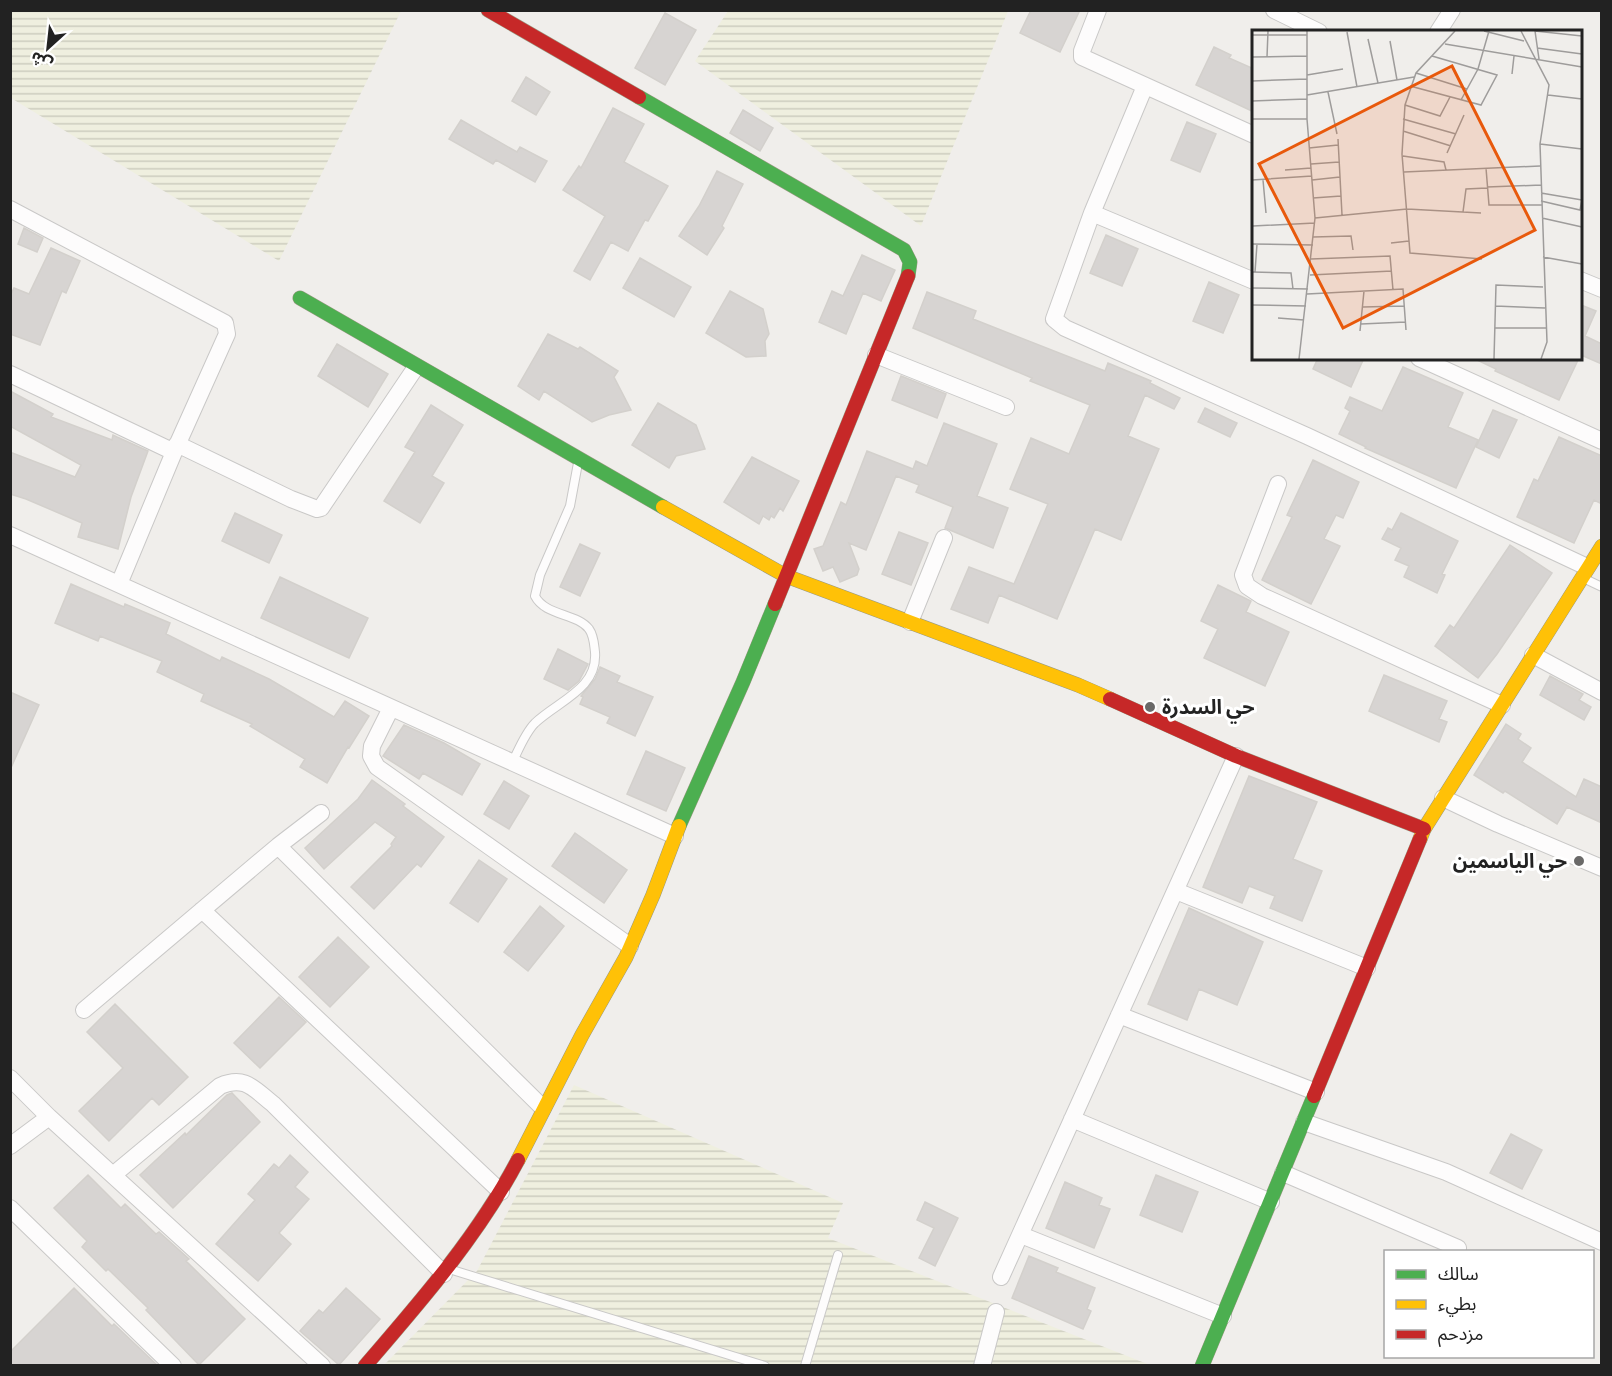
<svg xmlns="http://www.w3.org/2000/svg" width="1612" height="1376" font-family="'Source Sans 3','Noto Sans Arabic',sans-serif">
<defs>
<pattern id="farmland-rules" width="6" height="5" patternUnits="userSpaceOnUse" patternTransform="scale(1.5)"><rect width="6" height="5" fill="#efefdf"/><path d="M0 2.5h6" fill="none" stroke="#cdcdbf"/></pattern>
</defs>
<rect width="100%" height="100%" fill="#f0eeeb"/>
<path fill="url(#farmland-rules)" d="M10 11 11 10 401 11 279 261 11 98Z
M728 11H1008L921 226 695 61Z
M574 1085 843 1203 828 1238 1150 1365 383 1366 477 1271Z"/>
<path fill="#d7d4d2" stroke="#d3d0cc" stroke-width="1.5" d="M1031 10H1080L1060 52 1020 33Z
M665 13 696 30 665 85 635 68Z
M1214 47 1231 55 1229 58 1254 69V112L1196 85Z
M526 77 550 92 536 115 512 101Z
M613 108 644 124 624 162 668 186 648 221 645 220 628 251 611 242 590 280 574 271 605 216 563 190 579 166 581 168Z
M743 110 773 128 760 151 730 133Z
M461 120 517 152 520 147 547 161 535 182 496 160 493 164 449 139Z
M1187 122 1216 134 1200 172 1171 160Z
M717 171 743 184 722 226 724 228 707 255 679 236 699 206Z
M24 228 43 238 37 252 18 244Z
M1106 235 1138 249 1122 286 1090 273Z
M51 248 80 261 66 293 62 291 40 345 10 334V296L14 288 29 294Z
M862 255 895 270 881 301 863 293 846 334 819 322 832 291 843 296Z
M640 258 691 287 674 317 623 288Z
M1209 282 1239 295 1223 333 1193 321Z
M730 291 763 309 769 334 765 341 766 356 746 357 706 333Z
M927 292 976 311 973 319 1105 371 1108 363 1151 381 1150 383 1180 398 1174 409 1145 395 1128 436 1159 449 1121 540 1095 529 1057 619 999 595 988 623 951 609 969 567 1014 584 1048 504 1010 489 1031 438 1069 454 1090 405 1030 381 1032 378 913 328Z
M1581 305 1596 311 1585 336 1602 344V364L1581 355Z
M548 334 578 349 580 347 618 371 614 377 631 410 609 415 592 422 544 391 539 400 518 386Z
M337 344 388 374 368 407 318 376Z
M1318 358H1364L1351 387 1313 369Z
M1473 358H1579L1559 400 1495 371 1496 369Z
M1403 367 1463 393 1448 427 1478 440 1456 488 1365 448 1366 447 1339 434 1350 411 1345 408 1350 397 1382 411Z
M901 376 946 394 937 418 892 400Z
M10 391 53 414 51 417 112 440 113 435 117 437 148 451 131 497 118 549 78 537 82 523 26 499 10 494V452L75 477 81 465 10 426Z
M658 403 696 425 705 449 676 456 669 468 632 445Z
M431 405 463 425 432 476 444 483 420 523 384 501 415 452 405 447Z
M1205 408 1237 423 1230 437 1198 422Z
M1493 410 1517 420 1499 458 1476 447Z
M944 423 997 444 977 496 1008 508 993 548 945 528 953 507 916 492 919 485 896 476 866 550 849 543 859 569 857 575 840 582 833 567 823 571 814 549 823 546 841 502 846 505 867 451 913 469 916 461 927 466Z
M1559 437 1602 456V504L1594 500 1574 543 1517 517 1534 479 1538 481Z
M752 457 799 481 783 511 780 508 774 518 771 516 769 520 763 516 759 524 724 502Z
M1313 460 1359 482 1343 518 1336 515 1324 539 1340 546 1311 604 1262 580 1292 517 1287 515Z
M235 513 282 535 269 563 222 541Z
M1401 513 1458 541 1442 574 1445 575 1437 593 1404 577 1409 566 1395 560 1401 548 1382 539 1388 528 1392 530Z
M899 532 928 543 911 585 882 574Z
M580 544 600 553 580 596 560 587Z
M1510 545 1552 573 1497 654 1478 678 1435 646 1450 625 1454 628Z
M280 577 368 618 349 658 261 618Z
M71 584 124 607 125 604 170 623 166 634 220 661 222 657 269 679 334 717 345 701 369 716 349 748 348 747 327 783 300 767 305 759 250 726 252 724 201 701 204 694 157 672 162 661 100 636 98 641 55 623Z
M1218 585 1251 601 1246 612 1289 632 1265 686 1204 658 1218 629 1201 621Z
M558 649 588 664 579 681 568 690 544 679Z
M600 667 620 676 617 682 653 697 635 736 607 723 610 717 580 704 583 697 581 696 595 679Z
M1384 675 1447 701 1439 719 1447 722 1439 742 1369 711Z
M1550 676 1583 694 1579 700 1591 707 1584 720 1540 695Z
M10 692 39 705 10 770Z
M1506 724 1521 734 1518 739 1531 748 1522 762 1576 797 1584 779 1602 787V823L1567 807 1557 824 1505 791 1503 793 1474 775Z
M404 725 444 743 480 764 462 795 423 773 419 779 383 756Z
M646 751 685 768 666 811 627 794Z
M1249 776 1317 802 1293 859 1322 871 1302 921 1270 908 1275 896 1249 886 1242 903 1203 887Z
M372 780 405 804 403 806 444 837 421 867 417 864 374 909 351 887 392 846 391 844 396 837 375 822 324 869 305 848 358 799Z
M504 781 529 796 509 829 484 814Z
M575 833 627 870 604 903 552 866Z
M479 860 507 879 478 922 450 903Z
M540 906 564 926 528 971 504 952Z
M1189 908 1263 942 1237 1005 1199 989 1187 1020 1148 1004Z
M338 937 369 967 330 1007 299 977Z
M279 997 306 1022 260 1068 234 1043Z
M115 1004 188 1077 159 1105 152 1098 109 1141 79 1111 123 1068 87 1032Z
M232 1093 260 1122 173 1208 140 1175 185 1133 186 1135 227 1095Z
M1511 1134 1542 1150 1522 1189 1490 1173Z
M290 1155 308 1172 295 1187 309 1199 279 1233 291 1244 258 1281 216 1244 255 1200 248 1194 274 1164 279 1168Z
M88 1175 121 1208 125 1204 156 1234 159 1232 189 1259 186 1261 245 1319 199 1365 146 1310 148 1308 108 1269 106 1271 82 1247 87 1241 54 1208Z
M1156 1175 1198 1192 1182 1232 1140 1215Z
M1065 1182 1102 1198 1099 1205 1110 1209 1094 1248 1046 1228Z
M925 1202 958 1218 935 1266 919 1258 934 1228 917 1220Z
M1029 1256 1058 1268 1056 1272 1095 1288 1087 1309 1091 1311 1083 1329 1012 1298Z
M74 1288 112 1326 114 1324 157 1365H10V1352Z
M346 1288 380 1319 339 1365 300 1331 319 1310 323 1313Z"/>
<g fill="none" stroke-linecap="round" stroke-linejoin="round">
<defs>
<path id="lane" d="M1583 578 1602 587
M512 763C519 749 525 733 535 723 558 701 598 689 595 652 594 644 594 636 589 629 577 613 545 616 535 596L540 575 570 506 578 463
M449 1269 765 1366
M805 1366 838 1255"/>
<path id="street" d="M1098 10 1082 51V57L1254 135
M1274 10 1319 32
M1438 32 1452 10
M1145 86 1092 213 1054 319 1065 328 1307 436 1587 567
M10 209 225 323 227 334 174 452 119 584
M1092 213 1254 281
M1580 280 1602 289
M876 355 1006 407
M1419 358 1602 441
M10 374 174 452
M177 444 291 499 317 509 321 508 416 367
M1278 484 1243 575 1247 586 1262 596 1502 705
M10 535 675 836
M910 622 944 538
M1533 655 1602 692
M391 708 372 746 371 756 377 767 630 946
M1443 798 1498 824 1602 868
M278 846 543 1108
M1176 891 1367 968
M202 910 501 1192
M84 1010 278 846 321 813
M1119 1015 1316 1092
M10 1078 49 1117 322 1366
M1072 1119 1271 1202
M1304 1122 1446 1172 1602 1242
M10 1146 49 1117
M1283 1173 1458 1248
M113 1175 220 1086C245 1075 254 1089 273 1104L444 1274
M10 1208 173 1366
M1021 1235 1223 1316
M1001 1277 1236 756
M982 1366 996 1312"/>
<path id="fast" d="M639 97 904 250 910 262 908 276
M300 298 663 507
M679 826 743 682 775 604
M1202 1366 1314 1096"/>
<path id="slow" d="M663 507 786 576 1078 685 1110 699
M1420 839 1424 829 1602 546
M518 1160 582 1035 626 957 653 895 679 826"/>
<path id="jam" d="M488 10 639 97
M775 604 908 276
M1110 699 1236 756 1424 829
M1314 1096 1420 839
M365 1366C421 1301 478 1236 518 1160"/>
</defs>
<use href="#lane" stroke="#c9c8c7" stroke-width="10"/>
<use href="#street" stroke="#c9c8c7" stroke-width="18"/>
<use href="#fast" stroke="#999a82" stroke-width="15"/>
<use href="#slow" stroke="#999a82" stroke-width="15"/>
<use href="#jam" stroke="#999a82" stroke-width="15"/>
<use href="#lane" stroke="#fdfcfc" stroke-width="8"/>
<use href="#street" stroke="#fdfcfc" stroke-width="16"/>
<use href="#fast" stroke="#4caf50" stroke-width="14"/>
<use href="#slow" stroke="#ffc107" stroke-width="14"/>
<use href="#jam" stroke="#c62828" stroke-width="14"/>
</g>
<g fill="#6a6968" stroke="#fff" stroke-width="2">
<circle cx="1150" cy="707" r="6"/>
<circle cx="1579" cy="861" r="6"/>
</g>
<g text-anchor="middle" stroke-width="6" stroke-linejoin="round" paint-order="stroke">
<g font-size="20" font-weight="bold" fill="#222" stroke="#fff" text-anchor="start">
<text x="1162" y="714">حي السدرة</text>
<text x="1567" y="868" text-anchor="end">حي الياسمين</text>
</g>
</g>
<g transform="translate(1252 30)">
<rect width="330" height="330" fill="#f0eeeb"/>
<path fill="none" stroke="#9e9c9b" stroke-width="1.5" d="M203 1 164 43 153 75 150 124 158 223 230 229M232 1 272 11M269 1 297 55 288 114 295 312 289 329M283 1 330 6M283 1 287 29M95 2 105 57M0 5H55M116 9 126 53M138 11 145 50M193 14 330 37M285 18 330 24M0 27 55 26M15 27 16 1M164 43 215 59M260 44 262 26M55 45 91 39M0 51 55 49M158 56 229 75 245 45 180 26M76 62 85 104M55 65 162 47M296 65 330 69M209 70 226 39 237 1M0 71 55 69M153 75 188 86 198 67M0 89H55M151 89 204 104M151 101 199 116M86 109 90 185M288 114 330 119M57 118 86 115M195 123 212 85M151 126 192 132 194 140M59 134 87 132M234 138 237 175H290M33 140 59 138M152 142 288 136M0 150 60 146M11 150 14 183M60 150 88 147M235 157 289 155M289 163 330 170M61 168 89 166M289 171 328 180 330 170M211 182 214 159 235 158M63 188 155 179 229 183M290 188 330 197M1 196 63 193M61 207 99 206 101 220M139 213 157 211M0 214 61 215M291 227 330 234M59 229 138 226 141 260M0 242 39 243 41 259M3 242 5 214M58 245 140 241M0 258 56 259M55 264 151 259 154 300M0 275 54 276M243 276 293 278M111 277 152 276M26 288 52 290M109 294 154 292M243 298H294M108 301 112 261M47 329 63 188 55 89V1M242 329 244 255 291 257"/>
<path fill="#e8590c" fill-opacity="0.15" stroke="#e8590c" stroke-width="3" d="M200 36 283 200 91 298 7 134Z"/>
<rect width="330" height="330" fill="none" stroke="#222" stroke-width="3"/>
</g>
<rect width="1612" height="1376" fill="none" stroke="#222222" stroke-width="24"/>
<rect x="1384" y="1250" width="210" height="108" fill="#ffffff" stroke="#a7a7a7" stroke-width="1.5"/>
<rect x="1396" y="1270" width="30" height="9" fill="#4caf50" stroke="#a7a7a7" stroke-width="1.5"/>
<text x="1438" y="1280" font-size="18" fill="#222222">سالك</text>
<rect x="1396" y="1300" width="30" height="9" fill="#ffc107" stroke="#a7a7a7" stroke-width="1.5"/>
<text x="1438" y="1310" font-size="18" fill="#222222">بطيء</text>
<rect x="1396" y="1330" width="30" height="9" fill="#c62828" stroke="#a7a7a7" stroke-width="1.5"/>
<text x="1438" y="1340" font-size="18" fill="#222222">مزدحم</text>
<g transform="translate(48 48) rotate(207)" stroke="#ffffff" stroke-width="4.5" paint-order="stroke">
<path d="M0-4.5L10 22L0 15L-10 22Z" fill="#222222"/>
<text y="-9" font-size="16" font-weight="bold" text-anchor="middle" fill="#222222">ش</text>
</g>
</svg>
